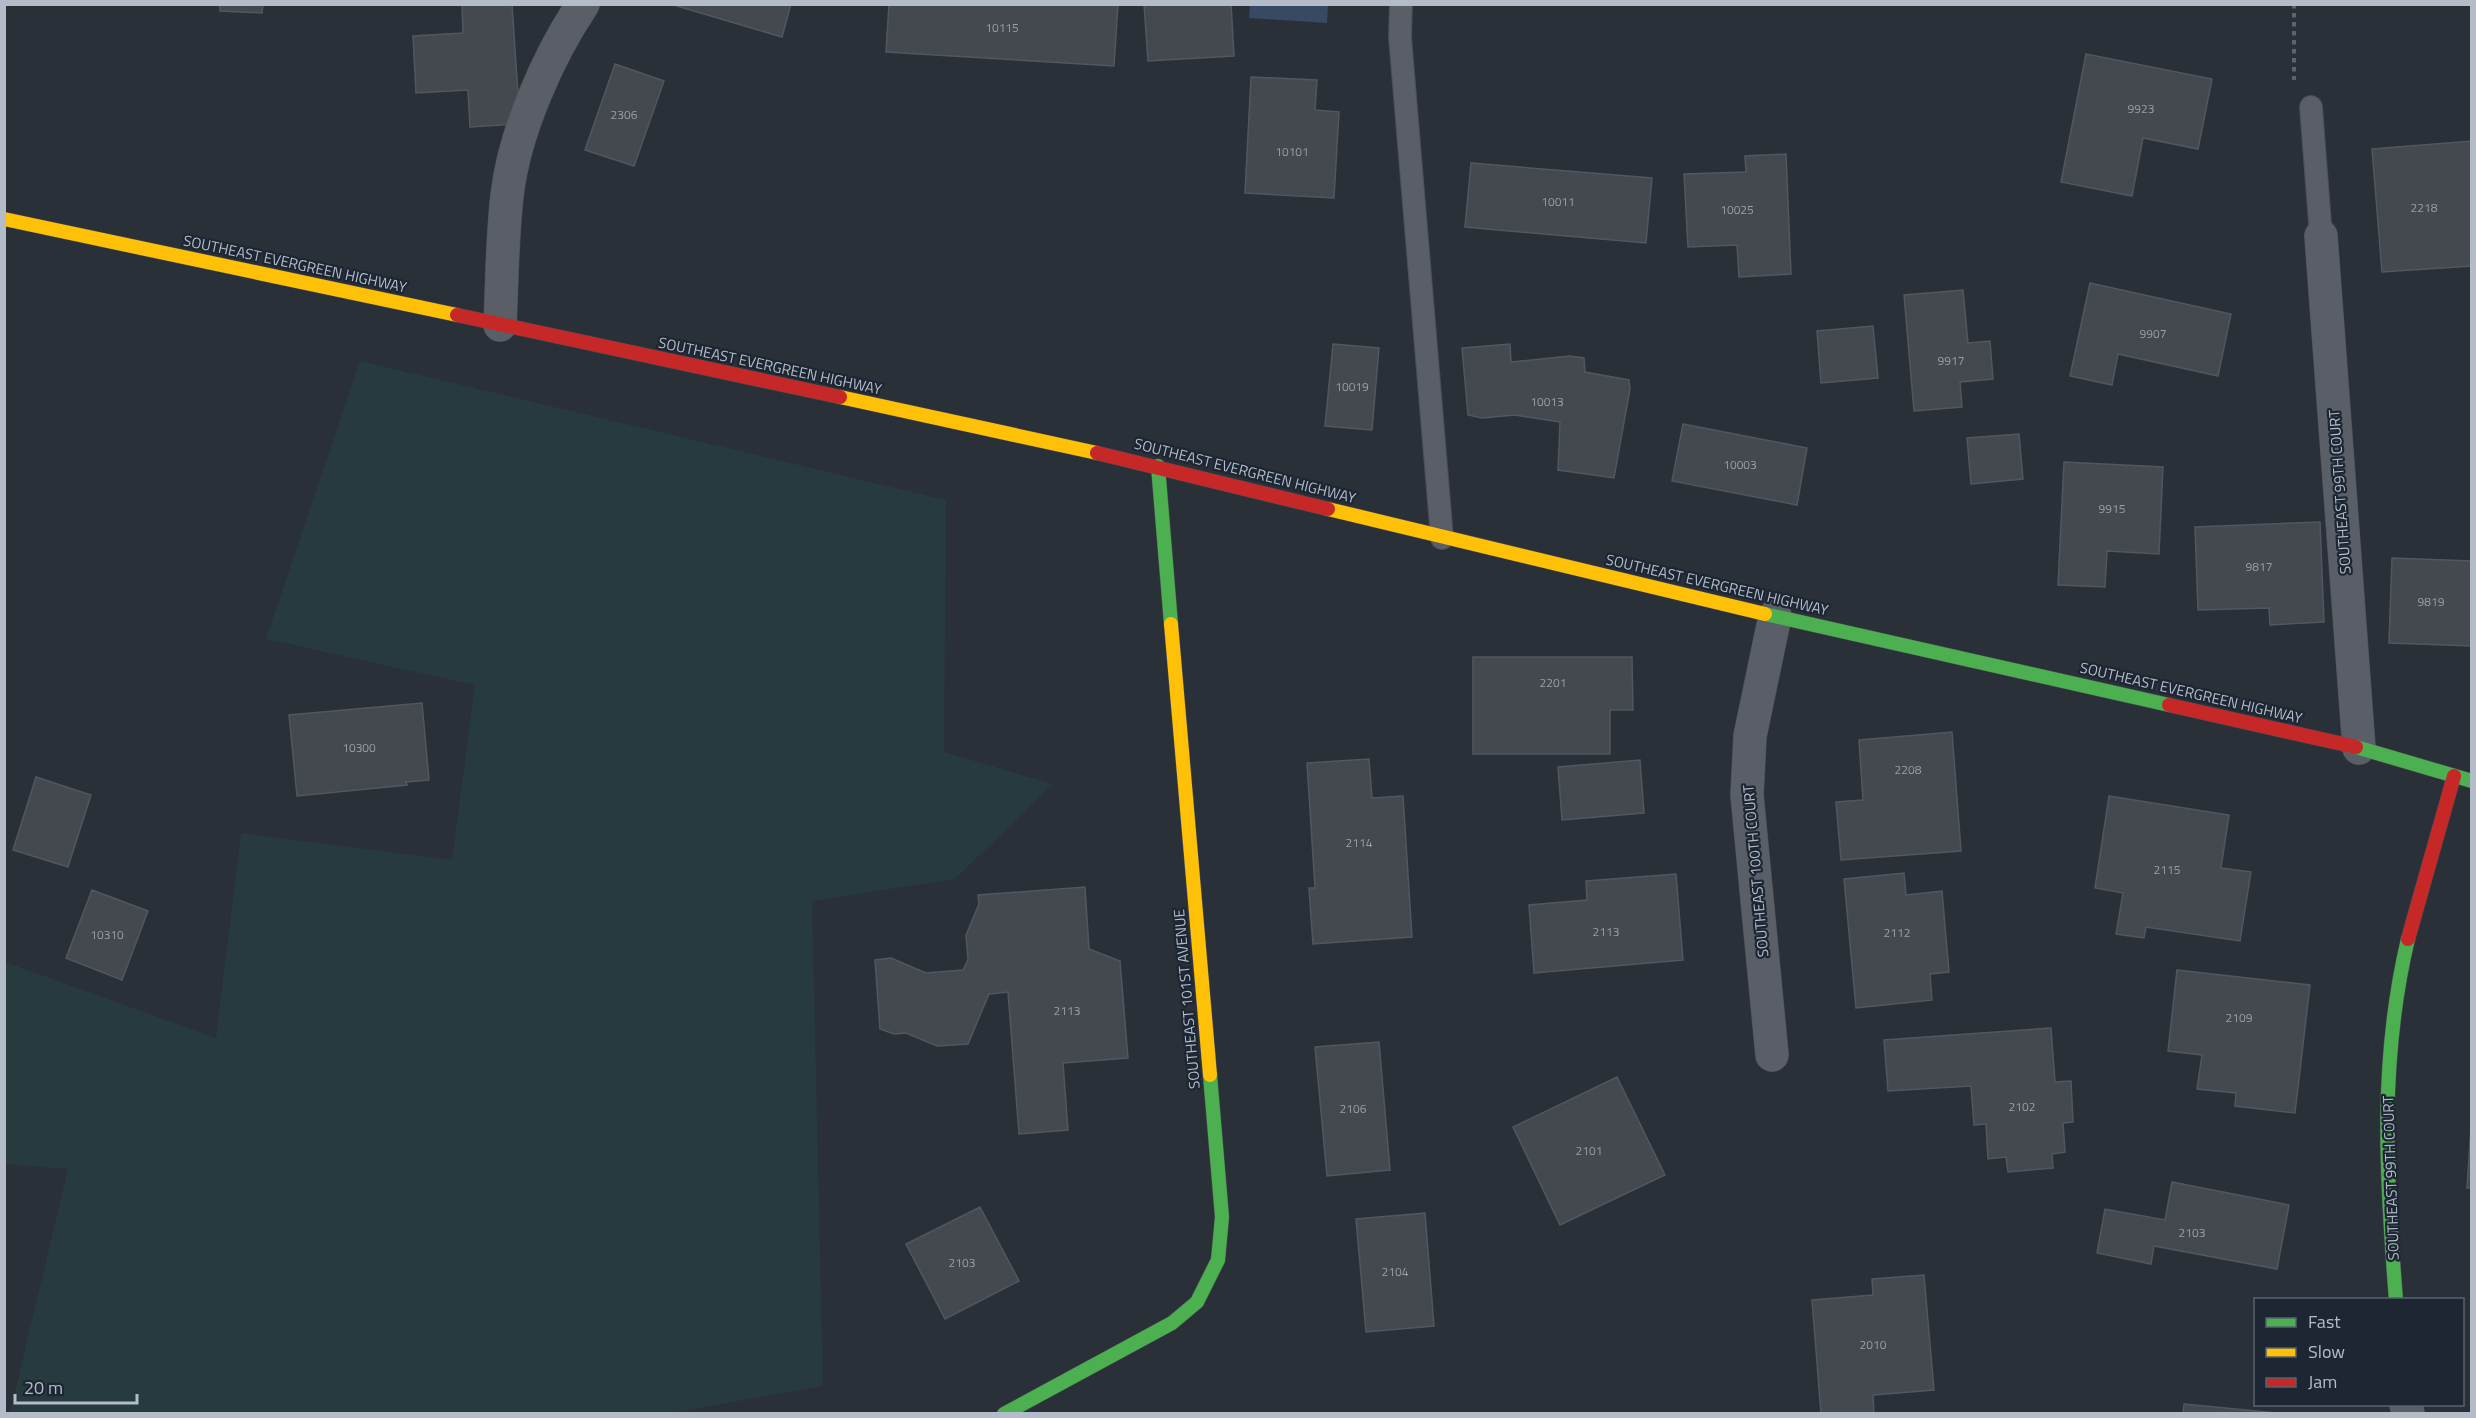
<svg xmlns="http://www.w3.org/2000/svg" width="2476" height="1418" font-family="'Titillium Web',sans-serif">
<rect width="100%" height="100%" fill="#2a3038"/>
<path fill="#273a3e" d="M360 361 946 500 944 752 1053 784 955 879 812 901 823 1386 664 1414 10 1413 68 1169 5 1164V962L216 1038 241 833 452 860 475 685 266 639Z"/>
<path fill="#384963" d="M1250 4 1328 5 1327 23 1249 18Z"/>
<path fill="#444950" stroke="#52575f" stroke-width="1.5" d="M220 4H263L262 13 220 11Z
M512 4 520 124 470 127 468 90 416 93 413 36 463 33 462 5Z
M670 4H791L782 37Z
M889 4H1118L1114 66 886 52Z
M1144 4H1231L1234 56 1148 61Z
M2086 54 2212 79 2198 149 2143 138 2132 196 2061 182Z
M615 64 664 81 634 166 585 150Z
M1251 77 1317 80 1315 110 1339 112 1334 198 1245 193Z
M2472 141V266L2382 272 2372 149Z
M1786 154 1791 274 1739 277 1737 245 1688 247 1684 174 1746 172 1745 156Z
M1471 163 1652 178 1646 243 1465 227Z
M2090 283 2231 314 2218 376 2118 354 2112 385 2070 376Z
M1963 290 1968 343 1990 341 1993 379 1960 382 1962 407 1914 411 1904 295Z
M1873 326 1878 378 1821 383 1817 331Z
M1333 344 1379 348 1372 430 1325 426Z
M1510 344 1511 362 1570 356 1584 358 1585 372 1629 380 1630 389 1614 478 1558 470 1560 422 1515 415 1482 418 1468 415 1462 348Z
M1683 424 1807 448 1797 505 1672 481Z
M2019 434 2023 479 1971 484 1967 438Z
M2064 462 2163 467 2159 554 2107 551 2105 587 2058 585Z
M2320 522 2324 622 2270 625 2269 608 2198 610 2195 527Z
M2392 558 2472 561V646L2389 643Z
M1473 657H1632L1633 710H1610V754H1473Z
M422 703 429 780 406 782 407 785 297 796 289 715Z
M1952 732 1961 851 1841 860 1836 802 1863 800 1859 740Z
M1369 759 1372 798 1403 796 1412 937 1313 944 1309 888H1315L1307 763Z
M1640 760 1644 813 1562 820 1558 767Z
M36 777 91 795 68 867 13 850Z
M2109 796 2229 815 2221 868 2251 872 2240 941 2146 927 2144 938 2116 934 2123 893 2095 888Z
M1904 873 1906 895 1942 891 1949 972 1930 974 1932 1000 1856 1008 1844 879Z
M1676 874 1683 960 1534 973 1529 905 1587 900 1586 881Z
M1085 887 1089 949 1120 961 1128 1058 1063 1063 1068 1130 1019 1134 1008 992 989 994 968 1044 937 1046 906 1033 894 1034 880 1029 875 960 891 958 926 973 963 970 968 960 966 935 979 904 978 895Z
M92 890 148 911 122 980 66 958Z
M2177 970 2310 985 2295 1113 2235 1106 2236 1093 2197 1089 2202 1055 2168 1051Z
M2051 1028 2055 1082 2071 1081 2073 1122 2063 1123 2065 1152 2052 1154 2053 1168 2008 1172 2006 1157 1988 1159 1986 1124 1974 1125 1971 1086 1888 1091 1884 1040Z
M1379 1042 1390 1170 1327 1176 1315 1047Z
M1617 1077 1665 1175 1560 1225 1513 1127Z
M2472 1112V1188H2467Z
M2172 1182 2289 1205 2277 1269 2154 1246 2151 1264 2097 1253 2105 1209 2165 1220Z
M980 1207 1019 1281 945 1319 906 1244Z
M1425 1213 1434 1326 1366 1332 1356 1219Z
M1924 1275 1934 1390 1873 1395 1874 1414H1821L1812 1300 1873 1295 1872 1279Z
M2184 1404 2287 1414H2183Z"/>
<g fill="none" stroke-linecap="round" stroke-linejoin="round">
<defs>
<path id="lane" d="M1401 4 1400 37 1442 538
M2311 107 2321 236"/>
<path id="street" d="M2321 236 2359 748
M500 325C502 283 502 239 507 196 514 133 548 56 583 4
M1772 1055 1747 795 1750 736 1775 616
M2406 1404 2408 1414"/>
<path id="fast" d="M1158 466 1171 624
M1765 614 2169 705
M2356 747 2472 781
M2396 1300C2386 1176 2379 1061 2408 939
M1004 1414 1172 1323 1197 1302 1218 1260 1222 1217 1210 1075"/>
<path id="slow" d="M4 219 457 315
M840 397 1097 453
M1328 509 1765 614
M1171 624 1210 1075"/>
<path id="jam" d="M457 315 840 397
M1097 453 1328 509
M2169 705 2356 747
M2408 939 2454 776"/>
</defs>
<use href="#lane" stroke="#484c53" stroke-width="24"/>
<use href="#street" stroke="#484c53" stroke-width="34"/>
<use href="#fast" stroke="#484c53" stroke-width="15"/>
<use href="#slow" stroke="#484c53" stroke-width="15"/>
<use href="#jam" stroke="#484c53" stroke-width="15"/>
<path stroke="#5d636a" stroke-width="4" stroke-dasharray="4.5 4.5" stroke-linecap="butt" d="M2294 4V80"/>
<use href="#lane" stroke="#5a5e66" stroke-width="22"/>
<use href="#street" stroke="#5a5e66" stroke-width="33"/>
<use href="#fast" stroke="#4caf50" stroke-width="14"/>
<use href="#slow" stroke="#ffc107" stroke-width="14"/>
<use href="#jam" stroke="#c62828" stroke-width="14"/>
</g>
<g text-anchor="middle" stroke-width="4.5" stroke-linejoin="round" paint-order="stroke">
<g font-size="12" fill="#989fab">
<text x="1002" y="32">10115</text>
<text x="2141" y="113">9923</text>
<text x="624" y="119">2306</text>
<text x="1292" y="156">10101</text>
<text x="1558" y="206">10011</text>
<text x="2424" y="212">2218</text>
<text x="1737" y="214">10025</text>
<text x="2153" y="338">9907</text>
<text x="1951" y="365">9917</text>
<text x="1352" y="391">10019</text>
<text x="1547" y="406">10013</text>
<text x="1740" y="469">10003</text>
<text x="2112" y="513">9915</text>
<text x="2259" y="571">9817</text>
<text x="2431" y="606">9819</text>
<text x="1553" y="687">2201</text>
<text x="359" y="752">10300</text>
<text x="1908" y="774">2208</text>
<text x="1359" y="847">2114</text>
<text x="2167" y="874">2115</text>
<text x="1606" y="936">2113</text>
<text x="1897" y="937">2112</text>
<text x="107" y="939">10310</text>
<text x="1067" y="1015">2113</text>
<text x="2239" y="1022">2109</text>
<text x="2022" y="1111">2102</text>
<text x="1353" y="1113">2106</text>
<text x="1589" y="1155">2101</text>
<text x="2192" y="1237">2103</text>
<text x="962" y="1267">2103</text>
<text x="1395" y="1276">2104</text>
<text x="1873" y="1349">2010</text>
</g>
<g font-size="15" fill="#b4bcc9" stroke="#1d2633">
<text transform="translate(295 264) rotate(12)" y="5">SOUTHEAST EVERGREEN HIGHWAY</text>
<text transform="translate(770 366) rotate(12)" y="5">SOUTHEAST EVERGREEN HIGHWAY</text>
<text transform="translate(1245 471) rotate(14)" y="5">SOUTHEAST EVERGREEN HIGHWAY</text>
<text transform="translate(2340 492) rotate(-94)" y="5">SOUTHEAST 99TH COURT</text>
<text transform="translate(1717 585) rotate(13)" y="5">SOUTHEAST EVERGREEN HIGHWAY</text>
<text transform="translate(2191 693) rotate(13)" y="5">SOUTHEAST EVERGREEN HIGHWAY</text>
<text transform="translate(1756 871) rotate(-95)" y="5">SOUTHEAST 100TH COURT</text>
<text transform="translate(1187 999) rotate(-95)" y="5">SOUTHEAST 101ST AVENUE</text>
<text transform="translate(2391 1178) rotate(-92)" y="5">SOUTHEAST 99TH COURT</text>
</g>
</g>
<rect width="2476" height="1418" fill="none" stroke="#b4bcc9" stroke-width="12"/>
<rect x="2254" y="1298" width="210" height="108" fill="#1d2633" stroke="#59626f" stroke-width="1.5"/>
<rect x="2266" y="1318" width="30" height="9" fill="#4caf50" stroke="#59626f" stroke-width="1.5"/>
<text x="2308" y="1328" font-size="18" fill="#b4bcc9">Fast</text>
<rect x="2266" y="1348" width="30" height="9" fill="#ffc107" stroke="#59626f" stroke-width="1.5"/>
<text x="2308" y="1358" font-size="18" fill="#b4bcc9">Slow</text>
<rect x="2266" y="1378" width="30" height="9" fill="#c62828" stroke="#59626f" stroke-width="1.5"/>
<text x="2308" y="1388" font-size="18" fill="#b4bcc9">Jam</text>
<path d="M15 1394v9h122v-9" fill="none" stroke="#b4bcc9" stroke-width="3"/>
<text x="24" y="1394" font-size="18" fill="#b4bcc9" stroke="#1d2633" stroke-width="4.5" paint-order="stroke">20 m</text>
</svg>
